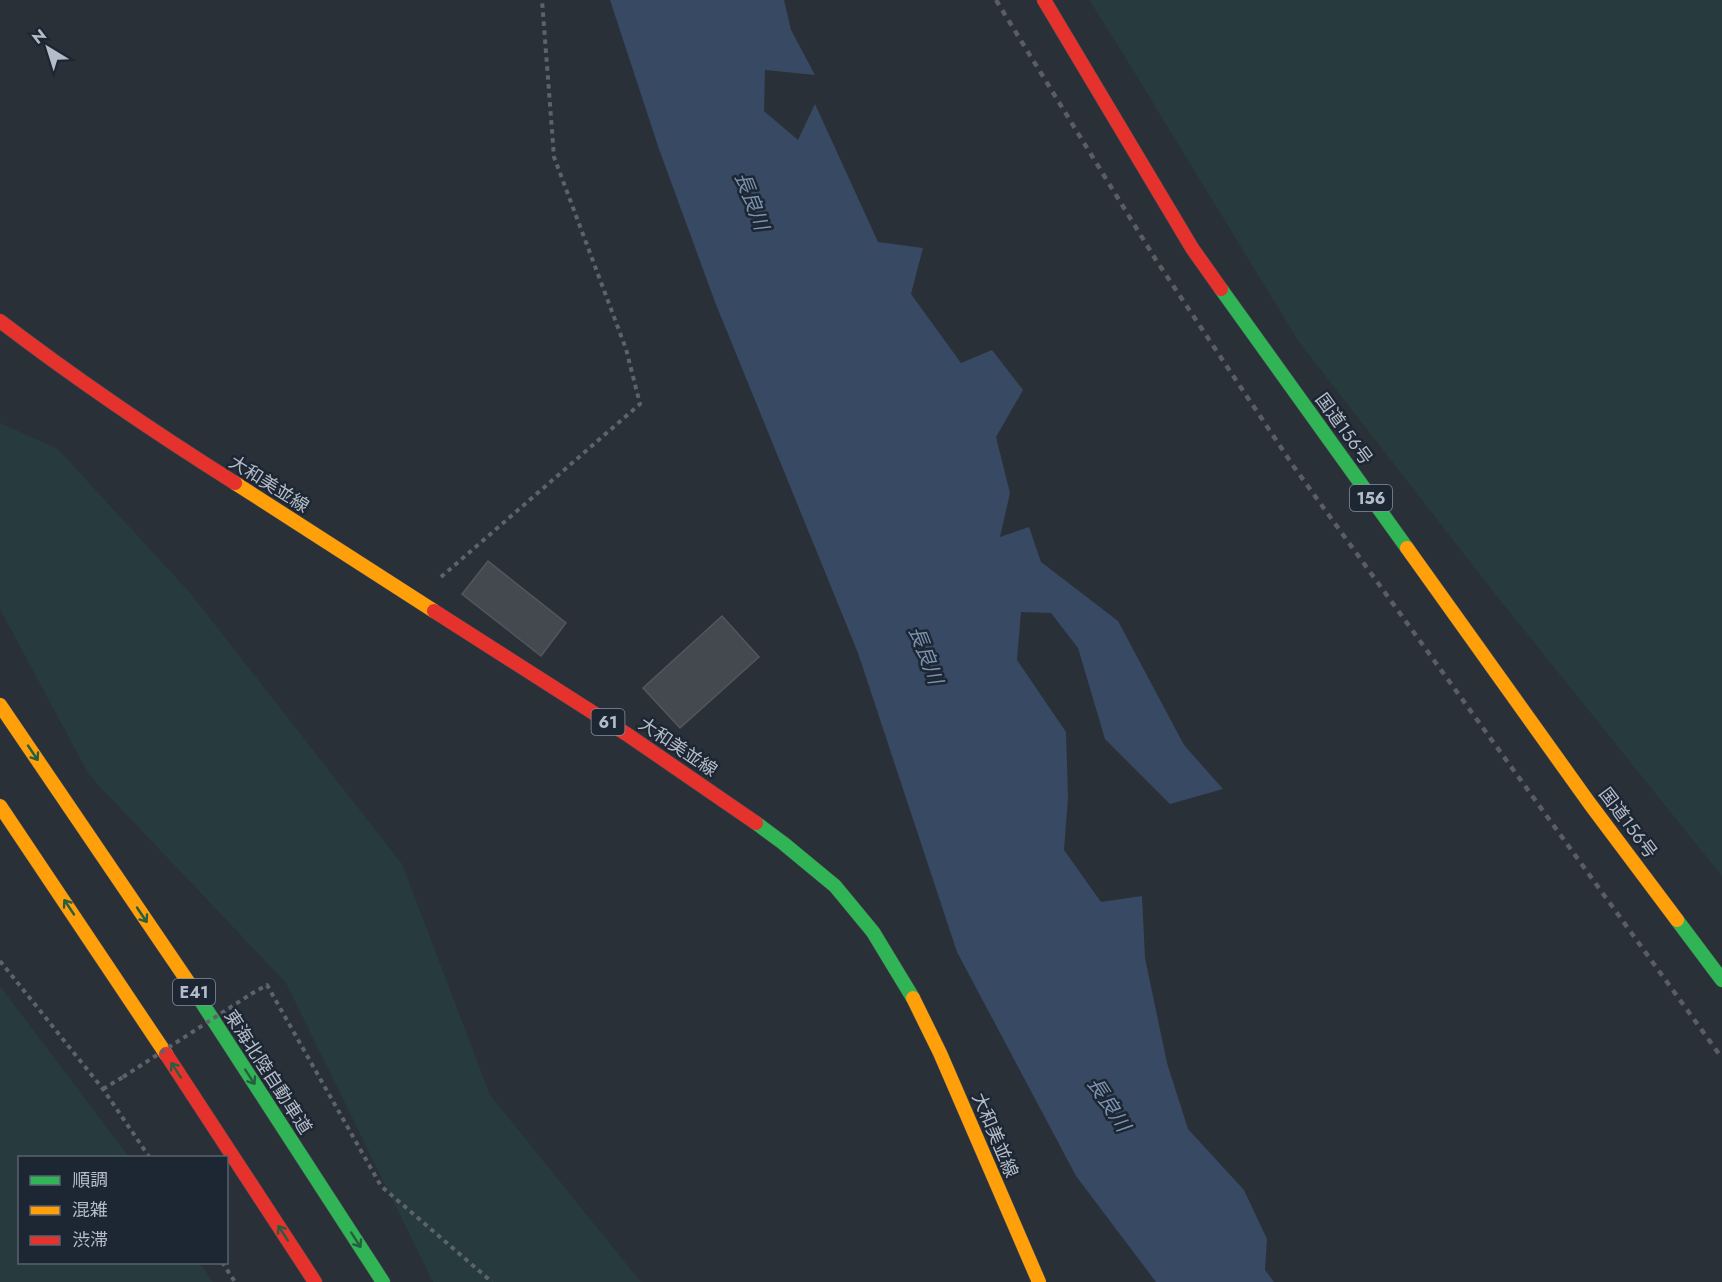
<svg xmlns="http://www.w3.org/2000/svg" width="1722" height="1282" font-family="Jost,'Noto Sans JP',sans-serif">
<rect width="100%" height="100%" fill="#2a3038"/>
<path fill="#273a3e" d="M1089 0H1722V876L1499 599 1299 342 1114 39Z
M0 423 58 449 191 594 402 864 490 1095 641 1282H433L286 983 89 775 0 609Z
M0 986 129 1157 20 1158V1262L200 1263 213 1282H0Z"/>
<path fill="#384963" d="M610 0H784L791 30 815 75 765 70 764 111 798 140 815 104 878 242 923 248 911 294 961 363 992 350 1023 390 996 437 1010 493 1000 537 1029 527 1041 562 1118 621 1184 745 1223 789 1170 804 1105 739 1078 648 1051 613 1021 612 1017 660 1066 732 1068 798 1064 850 1101 902 1142 896 1145 958 1167 1063 1188 1129 1244 1190 1267 1239 1265 1270 1274 1282H1156L1076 1176 957 952 858 653 715 302 659 149Z"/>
<path fill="#444950" stroke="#52575f" stroke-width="1.5" d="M488 561 566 623 541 656 462 594Z
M722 616 759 657 680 728 643 688Z"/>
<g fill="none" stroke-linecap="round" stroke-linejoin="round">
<defs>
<path id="fast" d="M1221 289 1407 548
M756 823 783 843 835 886 873 932 913 998
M1677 920 1722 980
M197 995 383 1282"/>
<path id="slow" d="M235 483 434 611
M1407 548 1590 804 1677 920
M0 705 197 995
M0 806 166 1054
M913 998 940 1053 1039 1282"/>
<path id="jam" d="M1044 0 1192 248 1221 289
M0 321C76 379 154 432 235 483
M434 611 628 735 756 823
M166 1054 315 1282"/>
</defs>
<use href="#fast" stroke="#484c55" stroke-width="15"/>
<use href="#slow" stroke="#484c55" stroke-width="15"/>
<use href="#jam" stroke="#484c55" stroke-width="15"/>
<path stroke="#5d636a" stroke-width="4" stroke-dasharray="4.5 4.5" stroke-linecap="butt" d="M441 577 640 404 626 349 554 157 542 0
M0 961 103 1089 150 1158
M251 994 267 985 381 1186 492 1282
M103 1089 123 1077
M222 1262 235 1282"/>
<use href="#fast" stroke="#30b455" stroke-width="14"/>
<use href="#slow" stroke="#ff9f0a" stroke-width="14"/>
<use href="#jam" stroke="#e5322d" stroke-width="14"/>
<path stroke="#595d64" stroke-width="4.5" stroke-dasharray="6 6" stroke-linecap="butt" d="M996 0 1156 260 1294 467 1722 1058"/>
<path stroke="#5d636a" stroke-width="4" stroke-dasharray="4.5 4.5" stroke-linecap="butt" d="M123 1077 251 994"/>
</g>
<defs><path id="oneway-shaft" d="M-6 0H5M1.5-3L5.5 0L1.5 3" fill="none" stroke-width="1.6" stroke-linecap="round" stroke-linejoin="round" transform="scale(1.5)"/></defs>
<g stroke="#255f41">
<use href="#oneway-shaft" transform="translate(33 753) rotate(56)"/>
<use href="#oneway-shaft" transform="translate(69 907) rotate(-124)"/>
<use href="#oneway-shaft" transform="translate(142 915) rotate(56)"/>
<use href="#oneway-shaft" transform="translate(176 1070) rotate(-123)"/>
<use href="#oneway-shaft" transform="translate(250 1077) rotate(57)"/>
<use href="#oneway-shaft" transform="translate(283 1233) rotate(-123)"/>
<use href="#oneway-shaft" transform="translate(356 1240) rotate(57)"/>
</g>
<g text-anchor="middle" stroke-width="5" stroke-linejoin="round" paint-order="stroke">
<g fill="#1d2633" stroke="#878f9c" stroke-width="1.5">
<rect x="1350" y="485" width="42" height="26" rx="4.5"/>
<rect x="591.5" y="709" width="33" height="26" rx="4.5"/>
<rect x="173" y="979" width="42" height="26" rx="4.5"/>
</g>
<g font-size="16" font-weight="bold" fill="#b4bcc9">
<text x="1371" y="504">156</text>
<text x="608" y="728">61</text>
<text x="194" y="998">E41</text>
</g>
<g font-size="18" fill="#b4bcc9" stroke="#1d2633">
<text transform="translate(1344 429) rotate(54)" y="6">国道156号</text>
<text transform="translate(269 484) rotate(32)" y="6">大和美並線</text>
<text transform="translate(678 747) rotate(34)" y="6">大和美並線</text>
<text transform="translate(1628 823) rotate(53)" y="6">国道156号</text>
<text transform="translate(268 1072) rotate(57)" y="6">東海北陸自動車道</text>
<text transform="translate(995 1135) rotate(67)" y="6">大和美並線</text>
</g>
<g font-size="20" font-style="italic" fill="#7c92b1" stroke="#1d2633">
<text transform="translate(752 201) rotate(69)" y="7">長良川</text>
<text transform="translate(926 655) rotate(69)" y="7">長良川</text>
<text transform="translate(1109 1104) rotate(57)" y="7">長良川</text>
</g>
</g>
<rect x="18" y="1156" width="210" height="108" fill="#1d2633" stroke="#59626f" stroke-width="1.5"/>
<rect x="30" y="1176" width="30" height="9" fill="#30b455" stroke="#59626f" stroke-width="1.5"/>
<text x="72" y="1186" font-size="18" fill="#b4bcc9">順調</text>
<rect x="30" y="1206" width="30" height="9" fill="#ff9f0a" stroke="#59626f" stroke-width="1.5"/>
<text x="72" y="1216" font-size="18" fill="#b4bcc9">混雑</text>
<rect x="30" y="1236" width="30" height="9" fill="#e5322d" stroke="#59626f" stroke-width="1.5"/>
<text x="72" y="1246" font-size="18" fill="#b4bcc9">渋滞</text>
<g transform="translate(48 48) rotate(322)" stroke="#1d2633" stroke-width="4.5" paint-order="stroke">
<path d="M0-4.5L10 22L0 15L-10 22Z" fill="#b4bcc9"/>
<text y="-9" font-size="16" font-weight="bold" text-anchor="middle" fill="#b4bcc9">N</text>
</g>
</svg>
